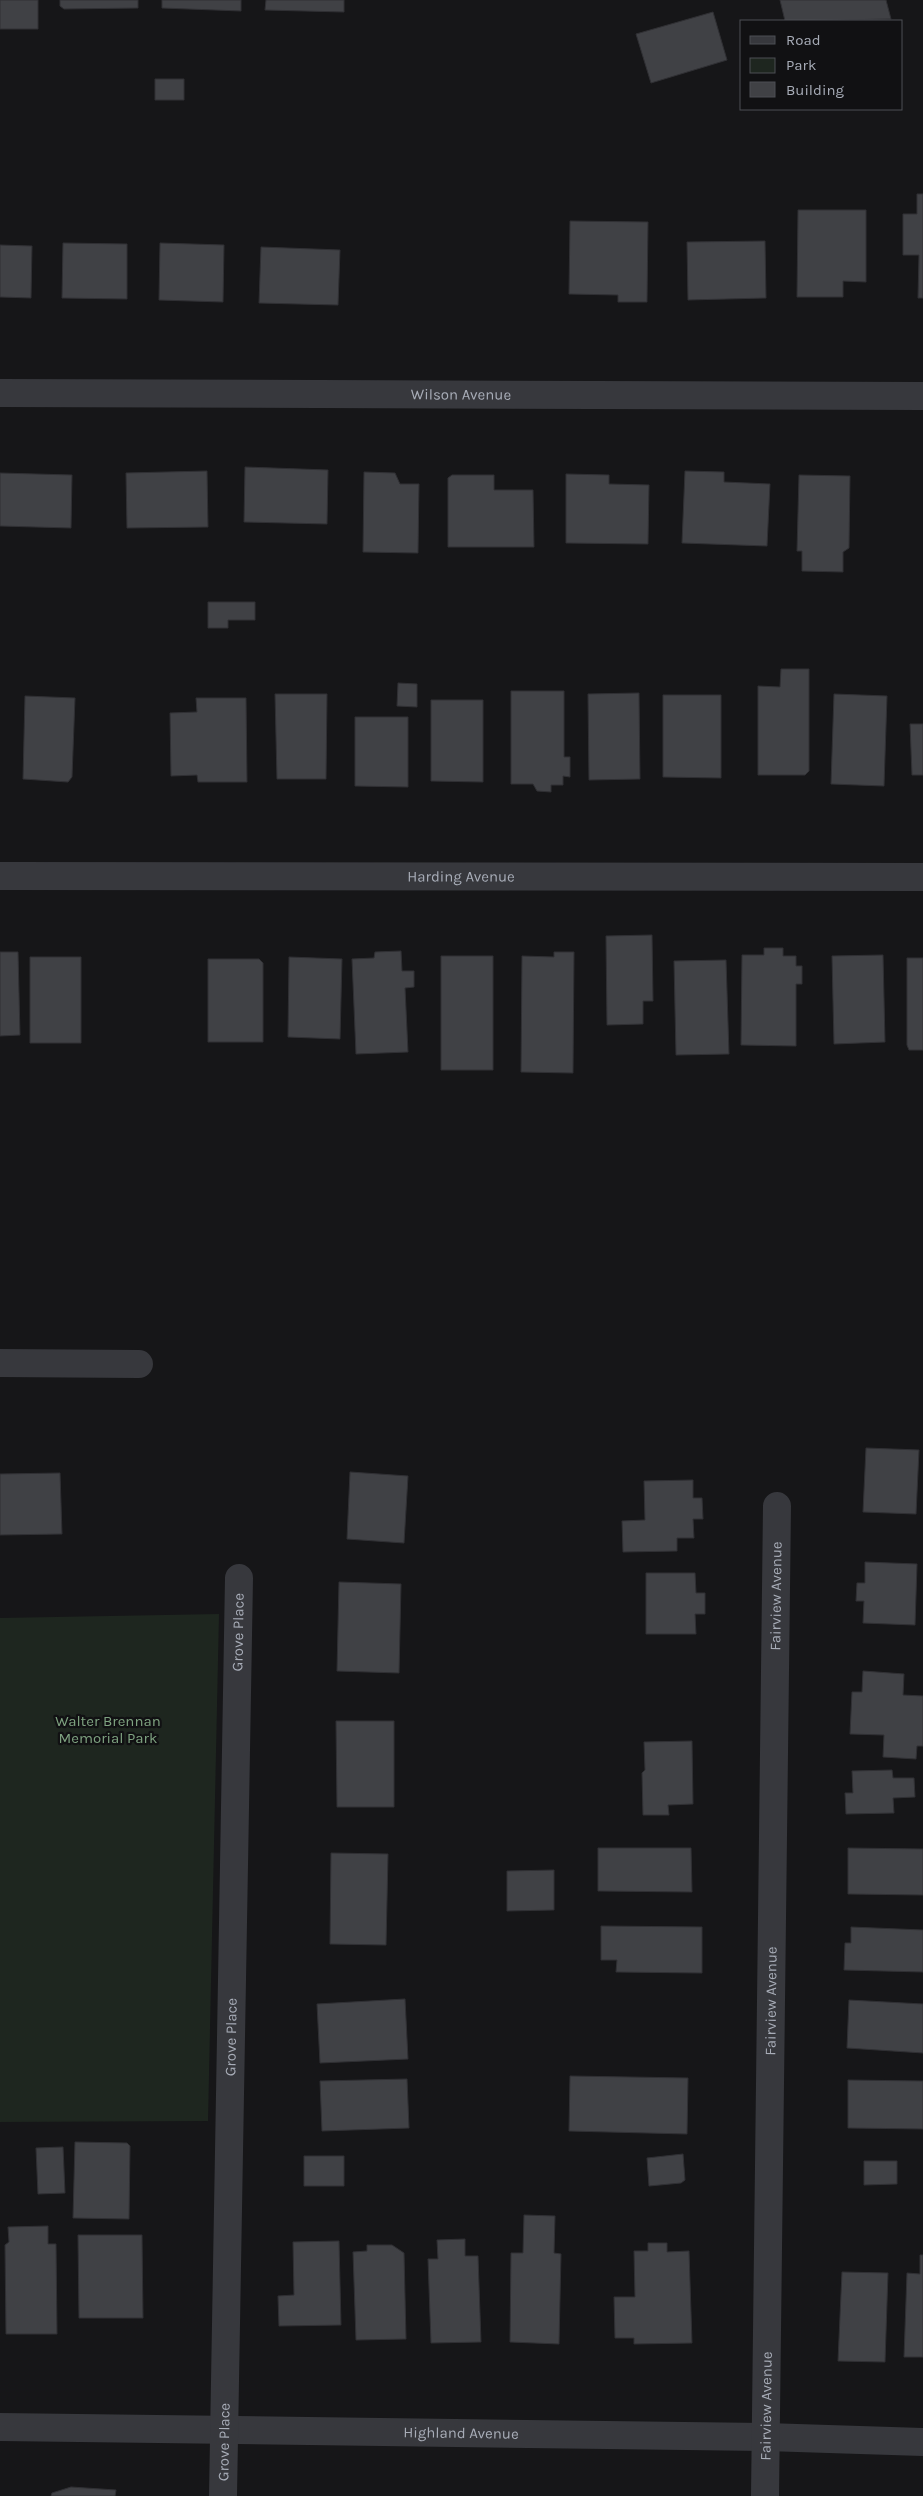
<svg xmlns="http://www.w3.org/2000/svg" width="923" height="2496" font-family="Karla,sans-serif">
<rect width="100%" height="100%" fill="#161618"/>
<path fill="#1e261f" d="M219 1614 208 2121 0 2122V1618Z"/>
<path fill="#404145" stroke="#303034" d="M0 0H38V29H0Z
M60 0H138V8L64 9 60 6Z
M162 0H241V11L162 8Z
M266 0H344V12L265 10Z
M780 0H886L891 19 785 21Z
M713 12 727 60 651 83 636 34Z
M155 79H184V100H155Z
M917 194H923V298H918L919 255H903V214H917Z
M798 210H866V282L843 281V297H797Z
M570 221 648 222 647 302H618V295L569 294Z
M765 241 766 298 688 300 687 242Z
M63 243 127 244V299L62 298Z
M160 243 224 245 223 302 159 300Z
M0 245 32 246 31 298 0 297Z
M261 247 340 250 338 305 259 303Z
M245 467 328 470 327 524 244 522Z
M207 471 208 527 127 528 126 473Z
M685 471 724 472V482L770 484 767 546 682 543Z
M364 472 395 473 400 484H419L418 553 363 552Z
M0 473 72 475 71 528 0 526Z
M566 474 609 475V484L649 485 648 544 566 543Z
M452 475H494V490H533L534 547H448V478Z
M799 475 850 476 849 548 843 552V572L802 571V551H797Z
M208 602H255V620H228V628H208Z
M781 669H809V771L805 775H758V686L780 687Z
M398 683 417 684V707L397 706Z
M511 691H564V757H570V777L563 776V785H551V792L537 791 533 784H511Z
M639 693 640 779 589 780 588 694Z
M275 694H327L326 779H277Z
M834 694 887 696 884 786 831 784Z
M663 695H721V778L663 777Z
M25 696 75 698 72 777 68 782 23 779Z
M196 698H246L247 782H198L197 775 171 776 170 713 197 712Z
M431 700H483V782L431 781Z
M355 717H408V787L355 786Z
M910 724H923V775H912Z
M652 935 653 1001H643V1024L607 1025 606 936Z
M764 948H783V956H796V966H802V984H796V1046L741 1045 742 955H764Z
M401 951 402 971H414V987L405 988 408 1052 356 1054 352 959 374 958 375 952Z
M0 952H18L20 1035 0 1036Z
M554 952H574L573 1073 521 1072 522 956 554 957Z
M883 955 885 1042 834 1044 832 956Z
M441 956H493V1070H441Z
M30 957H81V1043H30Z
M289 957 342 959 340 1039 288 1037Z
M907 958H923V1050H909L907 1045Z
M208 959H259L263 963V1042H208Z
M726 960 729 1054 676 1055 674 961Z
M866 1448 919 1450 916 1514 863 1512Z
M350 1472 408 1476 404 1543 347 1539Z
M60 1473 62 1534 0 1535V1474Z
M693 1480V1498H702L703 1519H693L694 1538H677V1551L623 1552 622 1521 645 1520 644 1481Z
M865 1562 917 1564 915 1625 863 1623 864 1601H856L857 1583H865Z
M646 1573H695L696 1593H705V1614H695L696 1634H646Z
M339 1582 401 1584 399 1673 337 1671Z
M863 1671 904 1674 903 1695 923 1696V1746H917L916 1759 883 1757 884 1735 850 1734 852 1692H862Z
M336 1721H394V1807H337Z
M692 1741 693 1804 668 1805 669 1815H643L642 1773 645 1770 644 1742Z
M892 1770 893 1778H914L915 1797 893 1798 894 1813 846 1814 845 1793H853L852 1771Z
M598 1848H691L692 1892 598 1891Z
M848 1848 923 1849V1895L848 1894Z
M331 1853 388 1854 386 1945 330 1944Z
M554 1870V1910L507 1911V1871Z
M601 1926 702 1927V1973L616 1972 617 1960H601Z
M851 1927 923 1930V1972L844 1970 845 1943H851Z
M405 1999 408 2059 320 2063 317 2004Z
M849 2000 923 2004V2053L847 2048Z
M570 2076 688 2078 687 2134 569 2131Z
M407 2079 409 2128 322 2131 320 2081Z
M848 2080 923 2081V2129L848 2128Z
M75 2142 127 2143 130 2146 129 2219 73 2218Z
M63 2147 65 2193 38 2194 36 2148Z
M683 2154 685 2180 681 2183 649 2186 647 2158Z
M304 2156H344V2186H304Z
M864 2161H897V2184L864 2185Z
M524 2215 555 2216 554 2253 561 2254 559 2344 510 2342 511 2253H523Z
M48 2226V2244H56L57 2334H6L5 2245 9 2242 8 2227Z
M78 2235H142L143 2318H79Z
M465 2239V2256H478L481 2342 431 2343 428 2259H438L437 2240Z
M339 2241 341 2325 279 2326 278 2296 294 2295 293 2242Z
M648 2243H667V2252L689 2251 692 2343 634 2344V2338H615L614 2297H635L634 2251H648Z
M367 2245H392L404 2253 406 2339 356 2340 353 2252 367 2251Z
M920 2255H923V2357H904L907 2273 920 2274Z
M842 2272 888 2273 885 2362 838 2361Z
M71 2487 116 2490 115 2496H51L52 2493Z"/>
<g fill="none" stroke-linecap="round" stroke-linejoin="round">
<g stroke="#37383d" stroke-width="28">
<path id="s1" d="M0 393 923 396"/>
<path id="s2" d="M0 876 923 877"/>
<path d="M0 1363 139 1364"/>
<path id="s3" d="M0 2427 766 2437 923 2442"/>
<path id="s4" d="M223 2496 239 1578"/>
<path id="s5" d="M765 2496 777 1506"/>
</g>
</g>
<g text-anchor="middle" stroke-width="4.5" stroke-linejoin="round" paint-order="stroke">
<g font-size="15" fill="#a8adb8" stroke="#111113">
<text dy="5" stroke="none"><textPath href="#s1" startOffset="461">Wilson Avenue</textPath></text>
<text dy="5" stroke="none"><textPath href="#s2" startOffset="461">Harding Avenue</textPath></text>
<text dy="5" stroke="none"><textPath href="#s5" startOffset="900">Fairview Avenue</textPath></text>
<text dy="5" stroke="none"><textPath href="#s4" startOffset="864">Grove Place</textPath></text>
<text dy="5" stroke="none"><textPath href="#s5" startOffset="495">Fairview Avenue</textPath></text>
<text dy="5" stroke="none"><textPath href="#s4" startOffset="459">Grove Place</textPath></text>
<text dy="5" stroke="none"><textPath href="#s5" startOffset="90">Fairview Avenue</textPath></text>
<text dy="5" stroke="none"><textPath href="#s3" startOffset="461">Highland Avenue</textPath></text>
<text dy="5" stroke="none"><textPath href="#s4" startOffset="54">Grove Place</textPath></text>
</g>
<g font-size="15" fill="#7fa381" stroke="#111113">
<text x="108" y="1726">Walter Brennan<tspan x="108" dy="17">Memorial Park</tspan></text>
</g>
</g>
<rect x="740" y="20" width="162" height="90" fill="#111113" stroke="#4d4f55"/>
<rect x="750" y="36" width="25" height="8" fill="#37383d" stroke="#4d4f55"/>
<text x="786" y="45" font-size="15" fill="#a8adb8">Road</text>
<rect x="750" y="58" width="25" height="15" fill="#1e261f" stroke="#4d4f55"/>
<text x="786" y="70" font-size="15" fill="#a8adb8">Park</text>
<rect x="750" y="82" width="25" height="15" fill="#404145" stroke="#4d4f55"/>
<text x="786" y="95" font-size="15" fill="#a8adb8">Building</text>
</svg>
